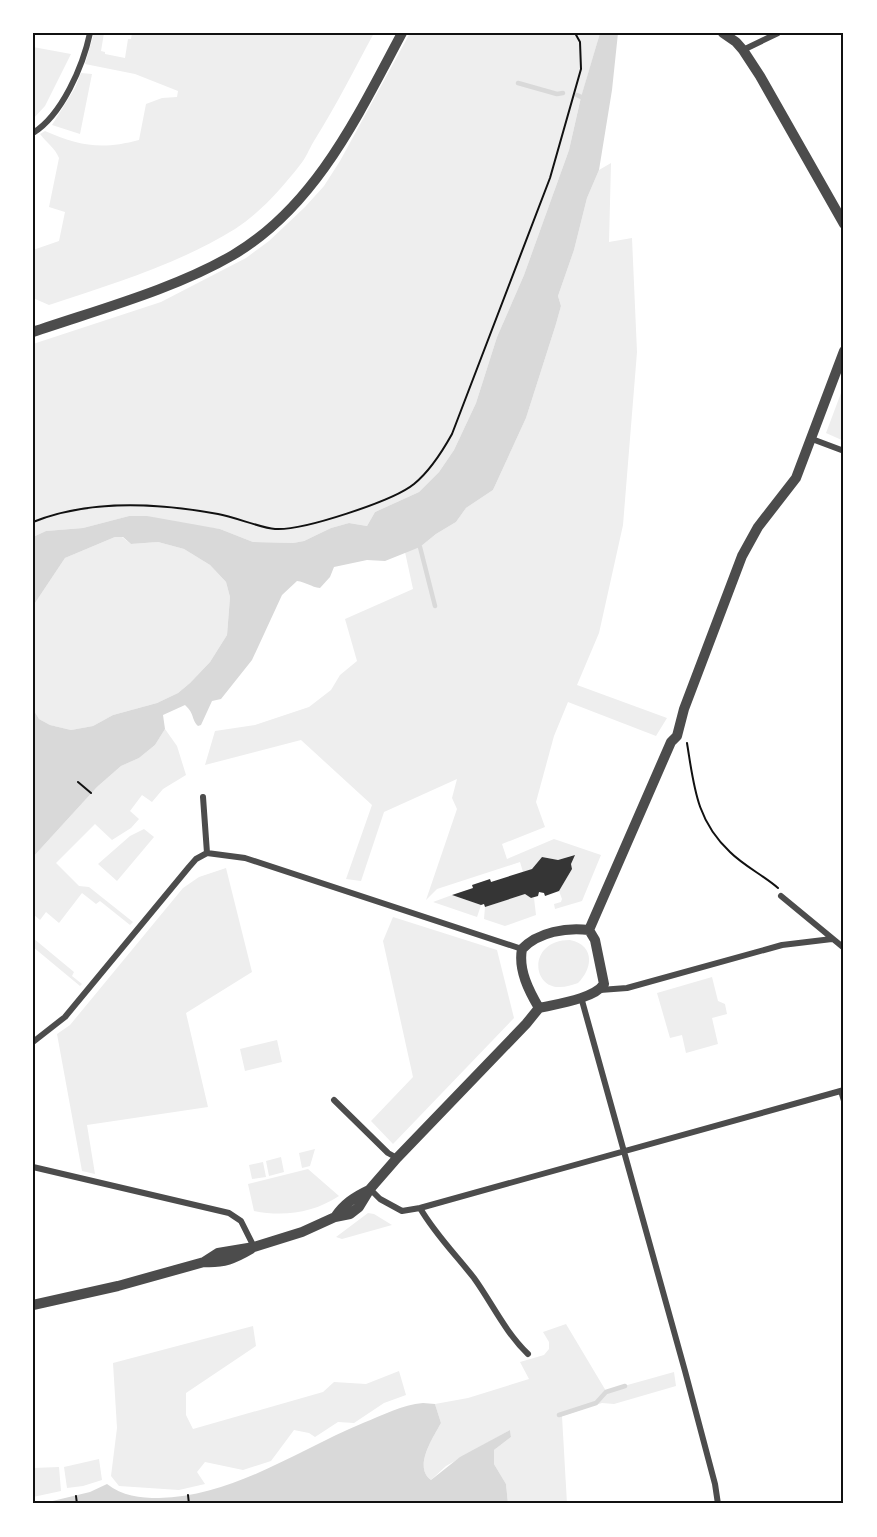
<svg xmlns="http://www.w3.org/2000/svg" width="877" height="1537" font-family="Barlow,sans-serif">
<rect width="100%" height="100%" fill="#fff"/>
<path fill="#eee" d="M94 33H104L101 51 105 52V54L125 58 128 39H131L132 33H374C354 70 336 106 314 141 309 149 306 158 300 165 282 188 260 213 235 229 179 264 112 284 49 305L33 298V250L59 241 65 212 49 207 59 158C55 148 47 143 40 134L45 131C79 146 102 150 139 140L146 104 162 98 177 97 178 91 135 74 85 64Z
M410 33H600L580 101 569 150 524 275 497 337 476 403 454 450 439 472 419 492 375 512 367 526 349 523 331 528 304 541 293 543 253 542 220 529 129 516 83 528 46 531 33 537V344L161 302 246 258 269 241 305 207 324 186 340 161Z
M33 47 71 54 45 106 33 119Z
M81 73 92 74 80 134 52 125 75 88Z
M611 163 609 242 632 238 637 352 623 525 599 633 577 685 667 718 656 736 568 702 554 736 536 802 545 827 502 844 507 859 554 839 601 855 582 901 555 909 554 904 561 902 562 899 559 891 572 869 571 864 574 855 558 860 542 857 532 869 523 872 520 862 437 889 426 900 457 809 452 798 457 779 384 812 361 881 346 879 372 805 301 740 205 765 215 731 255 725 309 707 331 690 340 675 357 661 345 619 413 589 405 552 420 547 436 534 456 522 466 508 493 490 526 418 556 324 561 306 558 296 574 250 587 198 599 170Z
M844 385V441L826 433Z
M115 537H122L131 544 158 542 184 549 210 565 226 582 230 597 227 635 210 662 190 683 178 693 157 703 113 715 93 726 71 730 50 725 39 719 33 709V606L65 558Z
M165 729 177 746 186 775 163 789 152 802 142 795 130 811 139 819 131 828 112 840 95 824 56 863 79 886 89 887 133 922 130 925 100 901 96 904 82 893 59 923 46 912 40 920 33 914V857L97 787 121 766 139 758 155 745Z
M144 829 154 837 117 881 98 864 130 836Z
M226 868 252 972 186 1013 208 1107 87 1125 95 1174 82 1171 57 1034 70 1025 183 888 199 877Z
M525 894 531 898H534L536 915 505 926 484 919 485 907Z
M452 895 481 905 477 917 433 902Z
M393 917 497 950 514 1018 393 1144 371 1121 413 1077 383 941Z
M33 938 74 972 72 976 82 984 80 986 33 947Z
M570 940C595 945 593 968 578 983 572 985 566 987 560 987 531 988 528 940 570 940Z
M712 977 718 1001 725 1004 727 1014 712 1018 718 1044 686 1053 682 1035 670 1038 657 993Z
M277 1040 282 1062 245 1071 240 1049Z
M315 1149 310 1166 302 1168 299 1153Z
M281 1157 284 1172 269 1176 266 1161Z
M263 1162 266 1177 252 1179 249 1165Z
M308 1169 339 1196C313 1213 284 1217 254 1211L248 1184Z
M368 1213 374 1214 392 1225 342 1239 336 1237Z
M566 1324 606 1391 674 1372 676 1386 614 1404 602 1403 562 1416 567 1504H508L506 1484 494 1464V1450L511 1437 510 1430 446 1466 431 1480C413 1467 433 1438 441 1423L435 1404 468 1398 529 1379 520 1362 544 1355 549 1349V1342L543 1332Z
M253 1326 256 1346 186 1393V1415L193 1429 323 1392 334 1382 366 1384 399 1371 406 1395 384 1403 354 1423 338 1422 315 1437 309 1433 294 1430 271 1461 243 1470 205 1462 197 1472 205 1484 179 1490 119 1486 111 1476 117 1428 113 1363Z
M99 1459 102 1480 83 1486 67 1488 64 1467Z
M59 1467 61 1491 33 1497V1468Z"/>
<path fill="#d9d9d9" d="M600 33H618L612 90 599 170 587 198 574 250 558 296 561 306 556 324 526 418 493 490 466 508 456 522 436 534 420 547 385 561 367 560 334 567 330 577 320 588C311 587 306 582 297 581L282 595 252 660 221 699 212 701 201 725 198 726C191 719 195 714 185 705L163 715 165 729 155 745 139 758 121 766 97 787 33 857V709L39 719 50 725 71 730 93 726 113 715 157 703 178 693 190 683 210 662 227 635 230 597 226 582 210 565 184 549 158 542 131 544 123 537H115L65 558 33 606V537L46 531 83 528 129 516H147L220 529 253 542 293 543 304 541 331 528 349 523 367 526 375 512 419 492 439 472 454 450 476 403 497 337 524 275 569 150 581 97Z
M423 1403 435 1404 441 1423C433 1438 413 1467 431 1480L460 1457 510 1430 511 1437 494 1450V1464L506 1484 508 1504H40L90 1492 107 1484C122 1496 140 1498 159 1498 234 1496 296 1451 363 1423 383 1415 402 1405 423 1403Z"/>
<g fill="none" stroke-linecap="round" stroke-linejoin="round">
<path stroke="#d9d9d9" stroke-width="4.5" d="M518 83 557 94 563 93
M577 95 581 97
M420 547 435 606
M559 1415 596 1403 606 1392 625 1386"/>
</g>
<path fill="#353535" d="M575 855 571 864 572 869 559 891 545 896 544 893 539 892 538 896 531 898 525 894 485 907 484 904 481 905 452 895 473 888 472 885 490 879 491 882 532 869 542 857 558 860Z"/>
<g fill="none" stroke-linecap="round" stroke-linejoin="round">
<path stroke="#111" stroke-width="2" d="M33 522C90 499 158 503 218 514 235 517 261 528 275 529 302 531 393 501 414 484 430 471 442 452 452 434L550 178 581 69 580 42 575 33
M687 743C694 786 696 820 730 852 744 866 763 875 778 888
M78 782 91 793
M188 1495 189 1504
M76 1496 77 1504"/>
<path stroke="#4c4c4c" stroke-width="6" d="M743 50 778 33
M33 133C62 115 83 66 90 33
M812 439 844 451
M203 797 207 853
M207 853 245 858 522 949
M781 896 844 948
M600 990 627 988 782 945 832 939
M581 997 685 1371 715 1484 718 1504
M33 1042 65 1017 189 867 196 859 207 853
M841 1091 844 1101
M334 1100 388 1153 397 1158
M33 1167 229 1213 241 1221 254 1247
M370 1189 380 1199 402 1211 420 1208 844 1090
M420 1208C435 1234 456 1255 474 1278 492 1303 505 1332 528 1354"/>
<path stroke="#4c4c4c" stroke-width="10" d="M723 33 736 42 743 50 760 76 844 224
M33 332C97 310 175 289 233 255 316 206 358 115 402 33
M589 930 671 742 677 736 684 709 742 556 758 527 796 478 844 351
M539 1008C529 991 518 970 522 949 538 932 567 927 589 930
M539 1008C556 1004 594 999 604 984L595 940 589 930
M335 1217C344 1204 354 1197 369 1190
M204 1262C224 1263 234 1259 251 1249
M33 1305 118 1286 204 1262 218 1253 254 1247 302 1232 335 1217 350 1214 359 1207 370 1189 397 1158 526 1024 539 1008"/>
</g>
<rect width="877" height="1537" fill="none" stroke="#ffffff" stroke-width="69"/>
<rect x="34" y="34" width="808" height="1468" fill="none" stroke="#111" stroke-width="2"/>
</svg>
